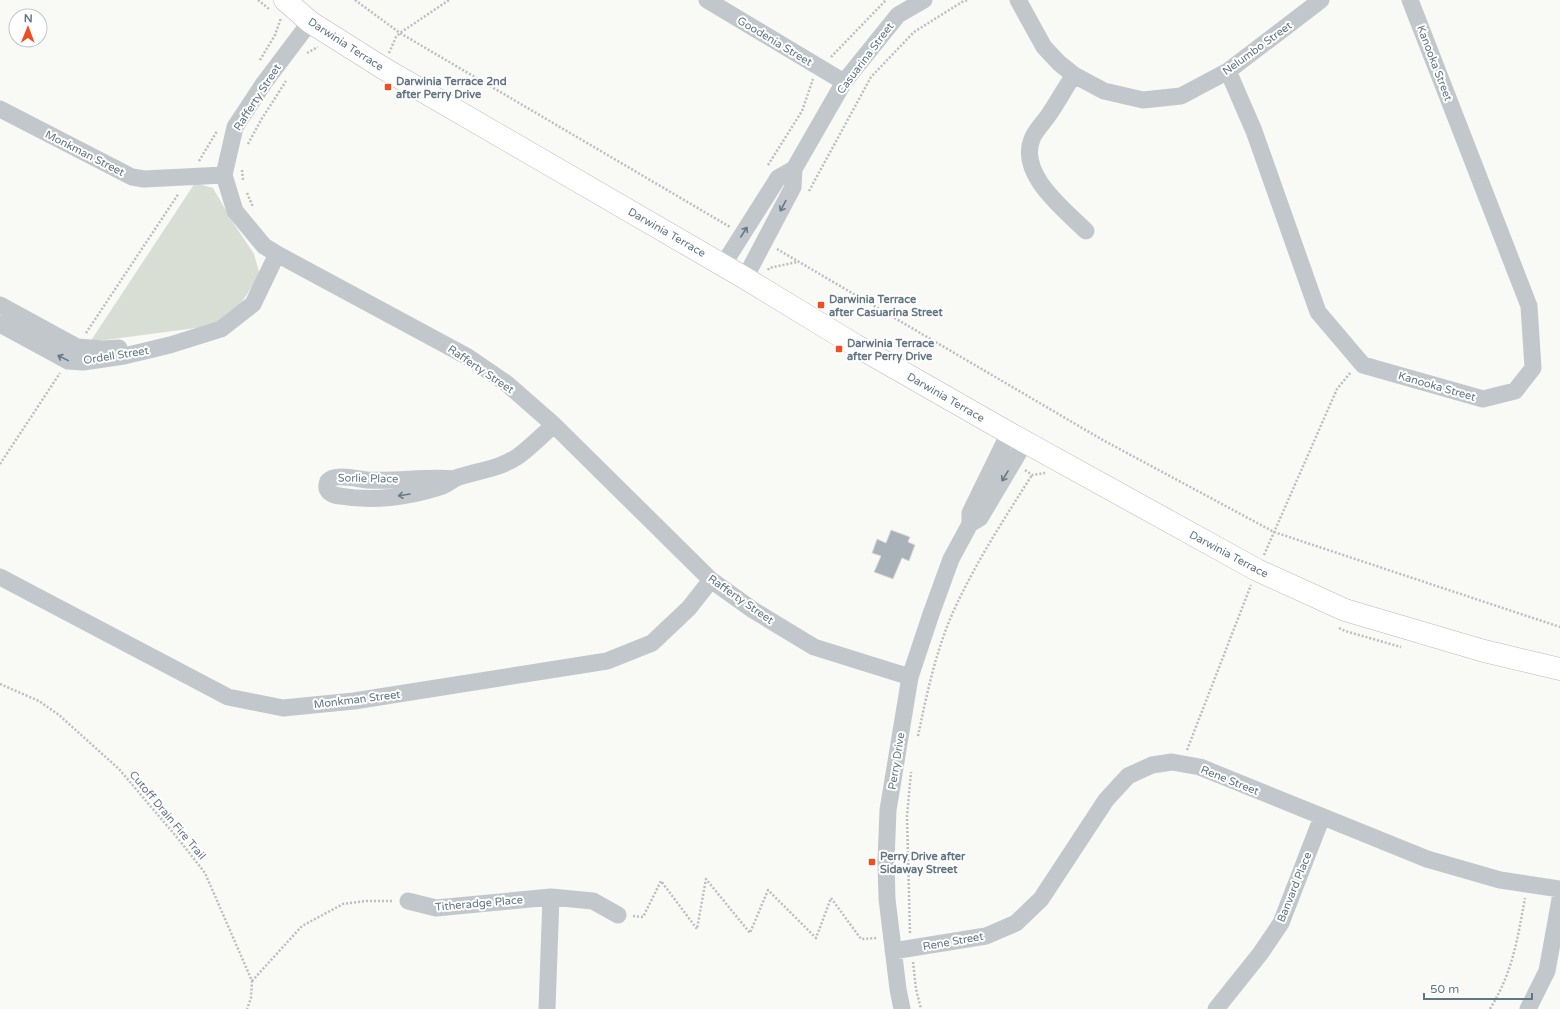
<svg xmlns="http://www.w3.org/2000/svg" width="1560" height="1009" font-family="'Varela Round',sans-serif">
<rect width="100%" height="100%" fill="#f9f9f6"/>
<path fill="#d9ded5" d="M195 183 213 188 232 221 254 254 260 275 239 306 211 326 90 342Z"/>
<path fill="#a8b2b8" stroke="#dbdbd8" d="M891 530 910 537 908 542 915 545 909 561 902 558 893 579 874 572 881 556 872 553 877 539 886 543Z"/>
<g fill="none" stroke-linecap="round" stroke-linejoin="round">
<defs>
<path id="major" d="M285 0 310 22 383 68 745 278 855 345 1009 433 1257 570 1345 610 1484 651 1560 669"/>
</defs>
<use href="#major" stroke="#b5bbbf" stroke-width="23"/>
<path stroke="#babec1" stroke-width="2.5" stroke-dasharray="2 2" stroke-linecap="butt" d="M258 0 269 9
M355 0 400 33 730 227
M307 53 318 47
M389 53 396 37 400 33 449 0
M831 57 886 0
M260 60 275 35 281 18
M248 144 261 120 286 81
M199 161 217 131
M768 165 802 111 813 79
M242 170 243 180
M809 191 871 77 914 32 962 2 968 0
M247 193 253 207
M777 249 1101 439 1274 532 1560 627
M768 270 769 268 797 262
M86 333 179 193
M0 464 60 373
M1025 470 1032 475 1045 473
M1264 555 1337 389 1351 372
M1339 628 1345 631 1401 647
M0 684 39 701 59 715 119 769 180 841 205 873 252 981 251 998 247 1009
M918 736C927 693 936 650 954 610 976 562 1004 519 1032 475
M1187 750 1251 585
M633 916 643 917 661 881 697 929 706 879 750 933 768 890 816 938 831 898 861 939 878 938
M910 933 907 816 911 772
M913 962 916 989 921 1009
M252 981 302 926 343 904 366 901H393
M1490 1009C1513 971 1517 941 1525 898"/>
<path stroke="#c2c7cb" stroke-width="17" d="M707 0 844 82
M1018 0 1044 47 1059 63 1074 75 1104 91 1143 100 1181 96 1228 71 1321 0
M310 22 264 83 235 127 224 175 235 211 264 246 277 254 468 357 506 383 554 425 711 580 753 610 814 647 910 677
M1228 71 1254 131 1318 312 1363 365 1483 399 1515 391 1533 368 1529 306 1410 0
M1074 75C1065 88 1057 103 1048 116 1043 123 1035 131 1032 139 1018 174 1064 209 1086 231
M0 109 132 177 144 179 224 175
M723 265 778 178 794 169
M745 278 793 187 794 169 844 82 898 15 924 0
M0 305 77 347 103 349 119 348
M0 324 68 361 83 362 124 356 170 345 221 329 253 304 277 254
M455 479C426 476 397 482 367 480 357 479 335 473 328 481 324 491 331 495 340 496 372 502 409 497 440 487 446 485 451 481 456 478 476 471 499 469 517 457 530 448 542 435 554 425
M970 524 980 518 1025 442
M0 577 228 697 283 708 354 701 607 661 652 643 689 608 711 580
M408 901 436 908 551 897 593 901 618 915
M893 951 986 936 1016 923 1041 899 1106 800 1128 776 1152 765 1172 762 1200 767 1427 859 1500 880 1560 889
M547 1009 551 897
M902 1009 898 989 887 899 886 861 888 810 910 677 931 614 951 559 970 524V513L1009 433
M1216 1009 1260 954 1281 923 1322 817
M1528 1009 1547 971 1560 899"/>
<use href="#major" stroke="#fff" stroke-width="22"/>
</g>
<defs><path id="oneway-shaft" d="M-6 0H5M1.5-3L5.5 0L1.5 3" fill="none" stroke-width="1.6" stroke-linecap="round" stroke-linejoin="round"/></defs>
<g stroke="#677987">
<use href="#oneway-shaft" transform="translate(783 206) rotate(118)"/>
<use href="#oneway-shaft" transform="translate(744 232) rotate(-57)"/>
<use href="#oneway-shaft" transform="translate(63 358) rotate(-154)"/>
<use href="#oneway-shaft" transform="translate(1005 476) rotate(121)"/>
<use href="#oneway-shaft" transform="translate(404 495) rotate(171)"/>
</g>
<g fill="#ed4f23" stroke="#fff" stroke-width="1.5">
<rect x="384" y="83" width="8" height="8" rx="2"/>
<rect x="817" y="301" width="8" height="8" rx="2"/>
<rect x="835" y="345" width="8" height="8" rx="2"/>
<rect x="868" y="858" width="8" height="8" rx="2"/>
</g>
<g text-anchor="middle" stroke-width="4" stroke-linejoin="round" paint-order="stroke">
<g font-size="11" fill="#627583" stroke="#fff">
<text transform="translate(775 41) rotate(31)" y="4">Goodenia Street</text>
<text transform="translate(346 44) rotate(33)" y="4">Darwinia Terrace</text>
<text transform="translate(1257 48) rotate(-36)" y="4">Nelumbo Street</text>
<text transform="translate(865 58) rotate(-53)" y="4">Casuarina Street</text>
<text transform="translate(1435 63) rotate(69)" y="4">Kanooka Street</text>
<text transform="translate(257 97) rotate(-57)" y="4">Rafferty Street</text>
<text transform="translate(85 153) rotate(27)" y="4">Monkman Street</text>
<text transform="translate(667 232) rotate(30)" y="4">Darwinia Terrace</text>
<text transform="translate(116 355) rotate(-9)" y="4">Ordell Street</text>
<text transform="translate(481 369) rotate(34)" y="4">Rafferty Street</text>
<text transform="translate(1437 386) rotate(16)" y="4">Kanooka Street</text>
<text transform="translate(946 397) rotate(30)" y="4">Darwinia Terrace</text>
<text transform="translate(368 478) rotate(1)" y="4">Sorlie Place</text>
<text transform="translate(1229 554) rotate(28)" y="4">Darwinia Terrace</text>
<text transform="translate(741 599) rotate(35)" y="4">Rafferty Street</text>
<text transform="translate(357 699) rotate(-7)" y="4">Monkman Street</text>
<text transform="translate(896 761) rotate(-81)" y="4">Perry Drive</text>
<text transform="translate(1230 780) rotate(22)" y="4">Rene Street</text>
<text transform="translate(168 815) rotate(50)" y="4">Cutoff Drain Fire Trail</text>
<text transform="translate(1294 887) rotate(-68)" y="4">Banvard Place</text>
<text transform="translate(479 903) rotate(-5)" y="4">Titheradge Place</text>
<text transform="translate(953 941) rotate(-10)" y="4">Rene Street</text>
</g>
<g font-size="11" font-weight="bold" fill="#627583" stroke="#fff" text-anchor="start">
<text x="396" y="85">Darwinia Terrace 2nd<tspan x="396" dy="13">after Perry Drive</tspan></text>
<text x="829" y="303">Darwinia Terrace<tspan x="829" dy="13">after Casuarina Street</tspan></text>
<text x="847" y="347">Darwinia Terrace<tspan x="847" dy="13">after Perry Drive</tspan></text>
<text x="880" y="860">Perry Drive after<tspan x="880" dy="13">Sidaway Street</tspan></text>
</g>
</g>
<g transform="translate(28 28) rotate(1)"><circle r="19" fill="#ffffff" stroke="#c0c8cd"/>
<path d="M0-3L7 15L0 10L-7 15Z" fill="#ed4f23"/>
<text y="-6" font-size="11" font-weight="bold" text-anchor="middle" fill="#627583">N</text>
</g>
<path d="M1424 993v6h108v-6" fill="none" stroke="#627583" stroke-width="2"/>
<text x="1430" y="993" font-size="12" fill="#627583" stroke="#ffffff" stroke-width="3" paint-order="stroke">50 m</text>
</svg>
